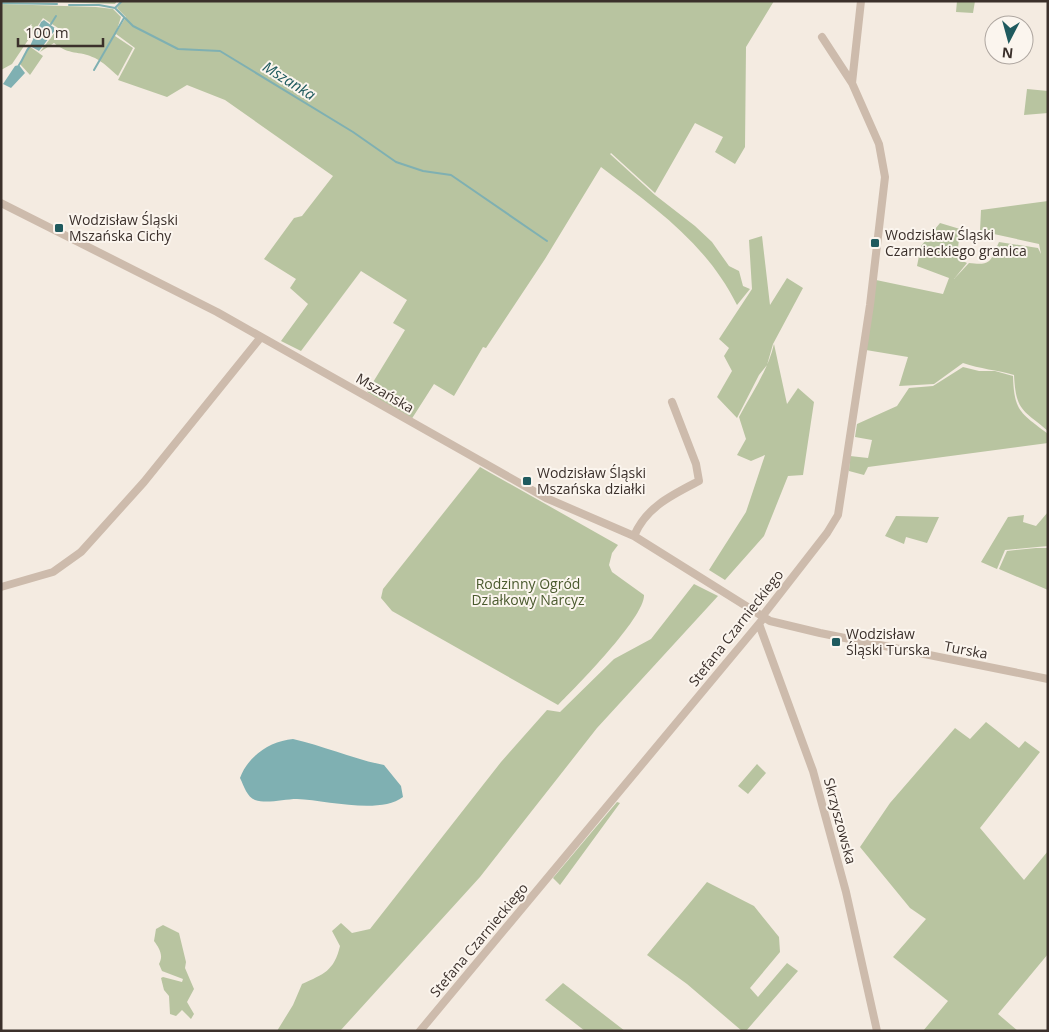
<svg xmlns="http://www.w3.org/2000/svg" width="1049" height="1032" font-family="'Open Sans',sans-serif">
<rect width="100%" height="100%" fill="#f4ebe1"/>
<path fill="#b8c4a0" d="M26 1H117L115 4Z
M122 1H774L746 47 745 147 735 164 715 152 723 137 695 123 655 193 611 153 605 161 610 154 655 195 695 226 712 242 729 266 739 271 743 286 750 289 737 305C706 243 655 208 601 167L545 259 486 348 483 347 454 396 434 384 411 420 367 392 405 330 393 323 407 300 361 271 301 351 281 341 308 304 290 288 296 279 264 259 294 218 302 216 333 176 225 100 187 85 167 97 118 80 135 48 116 34 115 36 133 48 118 76C111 70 103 62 95 58 78 50 70 56 54 43L40 52 58 28 43 18 12 64 1 70V4L96 7 113 9 121 17 116 33 126 17 117 8Z
M957 1H975L973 13 956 12Z
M29 46 43 56 30 75 20 64Z
M1027 89 1048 91V113L1024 115Z
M1048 201V431C1022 409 1016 411 1014 375 997 370 980 369 963 363L934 384 899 386 908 357 866 350 876 280 943 294 949 278 917 266 921 246 940 223 960 229 957 258 967 263 954 279 969 263C992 266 990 261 999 242L1038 248 1041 254 1039 244 980 231 981 210Z
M762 236 770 305 787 278 803 288 773 344 767 365 759 375 737 418 717 397 732 371 724 356 729 348 719 339 752 289 749 240Z
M774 344 787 404 798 388 814 402 803 475 788 476 764 536 725 580 709 570 746 512 765 455 751 461 737 455 746 439 739 417C752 393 768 370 774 344Z
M963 367 979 371H995L1013 376C1014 412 1021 413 1048 434V443L868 467 864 475 849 471 850 456 868 458 872 440 855 437 857 424 897 406 909 388 933 386Z
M480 467 618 545 612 553 609 565 612 572 644 595C645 617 576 687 558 705L392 611 381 598 383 589Z
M1048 512V546L1005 550 997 569 981 562 1008 517 1024 515 1023 522 1036 526Z
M896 516 939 517 927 543 906 537 904 544 885 536Z
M1036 548H1048V590L999 569 1007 551Z
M694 584 718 596 597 728 480 877 340 1031H277L293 1005 302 984C324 974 334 971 340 946L332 931 341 923 352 933 370 929 501 762 547 710 560 712 614 659 651 639Z
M986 722 1019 748 1025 741 1040 752 980 828 1024 880 1048 851V954L998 1014 1018 1031H923L948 1001 893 957 926 919 910 908 860 847 890 803 955 728 970 739Z
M757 764 766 773 748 794 738 786Z
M617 802 620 803 560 885 553 878Z
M707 882 754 906 779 937 780 952 750 988 758 997 787 963 798 971 746 1031H742L687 984 647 955Z
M163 925 179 933 186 962 185 968 194 989 187 1002 194 1014 191 1019 182 1010 176 1016 170 1014 169 996 164 990 161 978 163 977 182 982 183 979 162 971 159 964C164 955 159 948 154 941L156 929Z
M563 983 625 1031H585L545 1000Z"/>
<path fill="#7fb0b2" d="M44 20 56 29 39 51 30 46 41 22Z
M19 65 25 73 11 88 3 84 15 66Z
M293 739C324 746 353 759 384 765L401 786 403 797C379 815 326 800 297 799 284 799 267 804 255 800 247 797 244 786 240 778 248 756 270 741 293 739Z"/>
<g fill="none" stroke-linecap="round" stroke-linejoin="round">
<path stroke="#7fb0b2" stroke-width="2" d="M1 3 57 4
M69 5H99L115 8 133 26 178 49 220 51 353 132 396 162 423 171 451 175 547 241
M115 8 122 1
M51 24 56 16
M19 65C24 58 25 52 30 46
M94 70 124 18"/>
<path stroke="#cdbbac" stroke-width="8" d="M822 37 852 83
M1 203 217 312 546 498 634 536 770 621 820 633 1048 679
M634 536C646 507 672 495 699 481L696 464 672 402
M1 587 53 572 81 552 144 482 261 337
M759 624 813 771 846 892 877 1031
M420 1031 762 620 764 614 827 533 838 515 870 305 885 177 879 144 852 83 861 1"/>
</g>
<g fill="#1f5a5e" stroke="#fbf5ee" stroke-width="2">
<rect x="54" y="223" width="10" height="10" rx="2.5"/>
<rect x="870" y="238" width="10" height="10" rx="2.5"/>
<rect x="522" y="476" width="10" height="10" rx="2.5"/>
<rect x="831" y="637" width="10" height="10" rx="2.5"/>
</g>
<g text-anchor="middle" stroke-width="4" stroke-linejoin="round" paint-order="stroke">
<g font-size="14" fill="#3b302b" stroke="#fbf5ee" text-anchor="start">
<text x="69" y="225">Wodzisław Śląski<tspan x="69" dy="16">Mszańska Cichy</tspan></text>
<text x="885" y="240">Wodzisław Śląski<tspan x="885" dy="16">Czarnieckiego granica</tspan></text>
<text x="537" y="478">Wodzisław Śląski<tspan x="537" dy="16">Mszańska działki</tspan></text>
<text x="846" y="639">Wodzisław<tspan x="846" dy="16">Śląski Turska</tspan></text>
</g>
<g font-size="14" fill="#3b302b" stroke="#fbf5ee">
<text transform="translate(385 393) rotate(30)" y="5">Mszańska</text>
<text transform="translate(736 628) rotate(-52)" y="5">Stefana Czarnieckiego</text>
<text transform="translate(966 650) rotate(11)" y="5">Turska</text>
<text transform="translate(840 821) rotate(75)" y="5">Skrzyszowska</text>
<text transform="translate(479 940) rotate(-50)" y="5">Stefana Czarnieckiego</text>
</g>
<g font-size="14" fill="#4a5a2e" stroke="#fbf5ee">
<text x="528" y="589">Rodzinny Ogród<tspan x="528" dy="16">Działkowy Narcyz</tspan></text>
</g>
<g font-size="15" font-style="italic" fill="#1f5a5e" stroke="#fbf5ee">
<text transform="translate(289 81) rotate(32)" y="5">Mszanka</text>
</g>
</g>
<rect width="1049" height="1032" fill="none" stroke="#3b302b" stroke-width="5"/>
<g transform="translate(1009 40) rotate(186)"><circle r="24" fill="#fbf5ee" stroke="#aea6a0"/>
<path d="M0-4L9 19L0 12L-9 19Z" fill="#1f5a5e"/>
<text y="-8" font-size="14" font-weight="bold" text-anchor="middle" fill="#3b302b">N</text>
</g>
<path d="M18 38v8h85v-8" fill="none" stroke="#3b302b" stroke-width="2.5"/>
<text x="25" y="38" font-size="15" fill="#3b302b" stroke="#fbf5ee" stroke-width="4" paint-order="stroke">100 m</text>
</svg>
